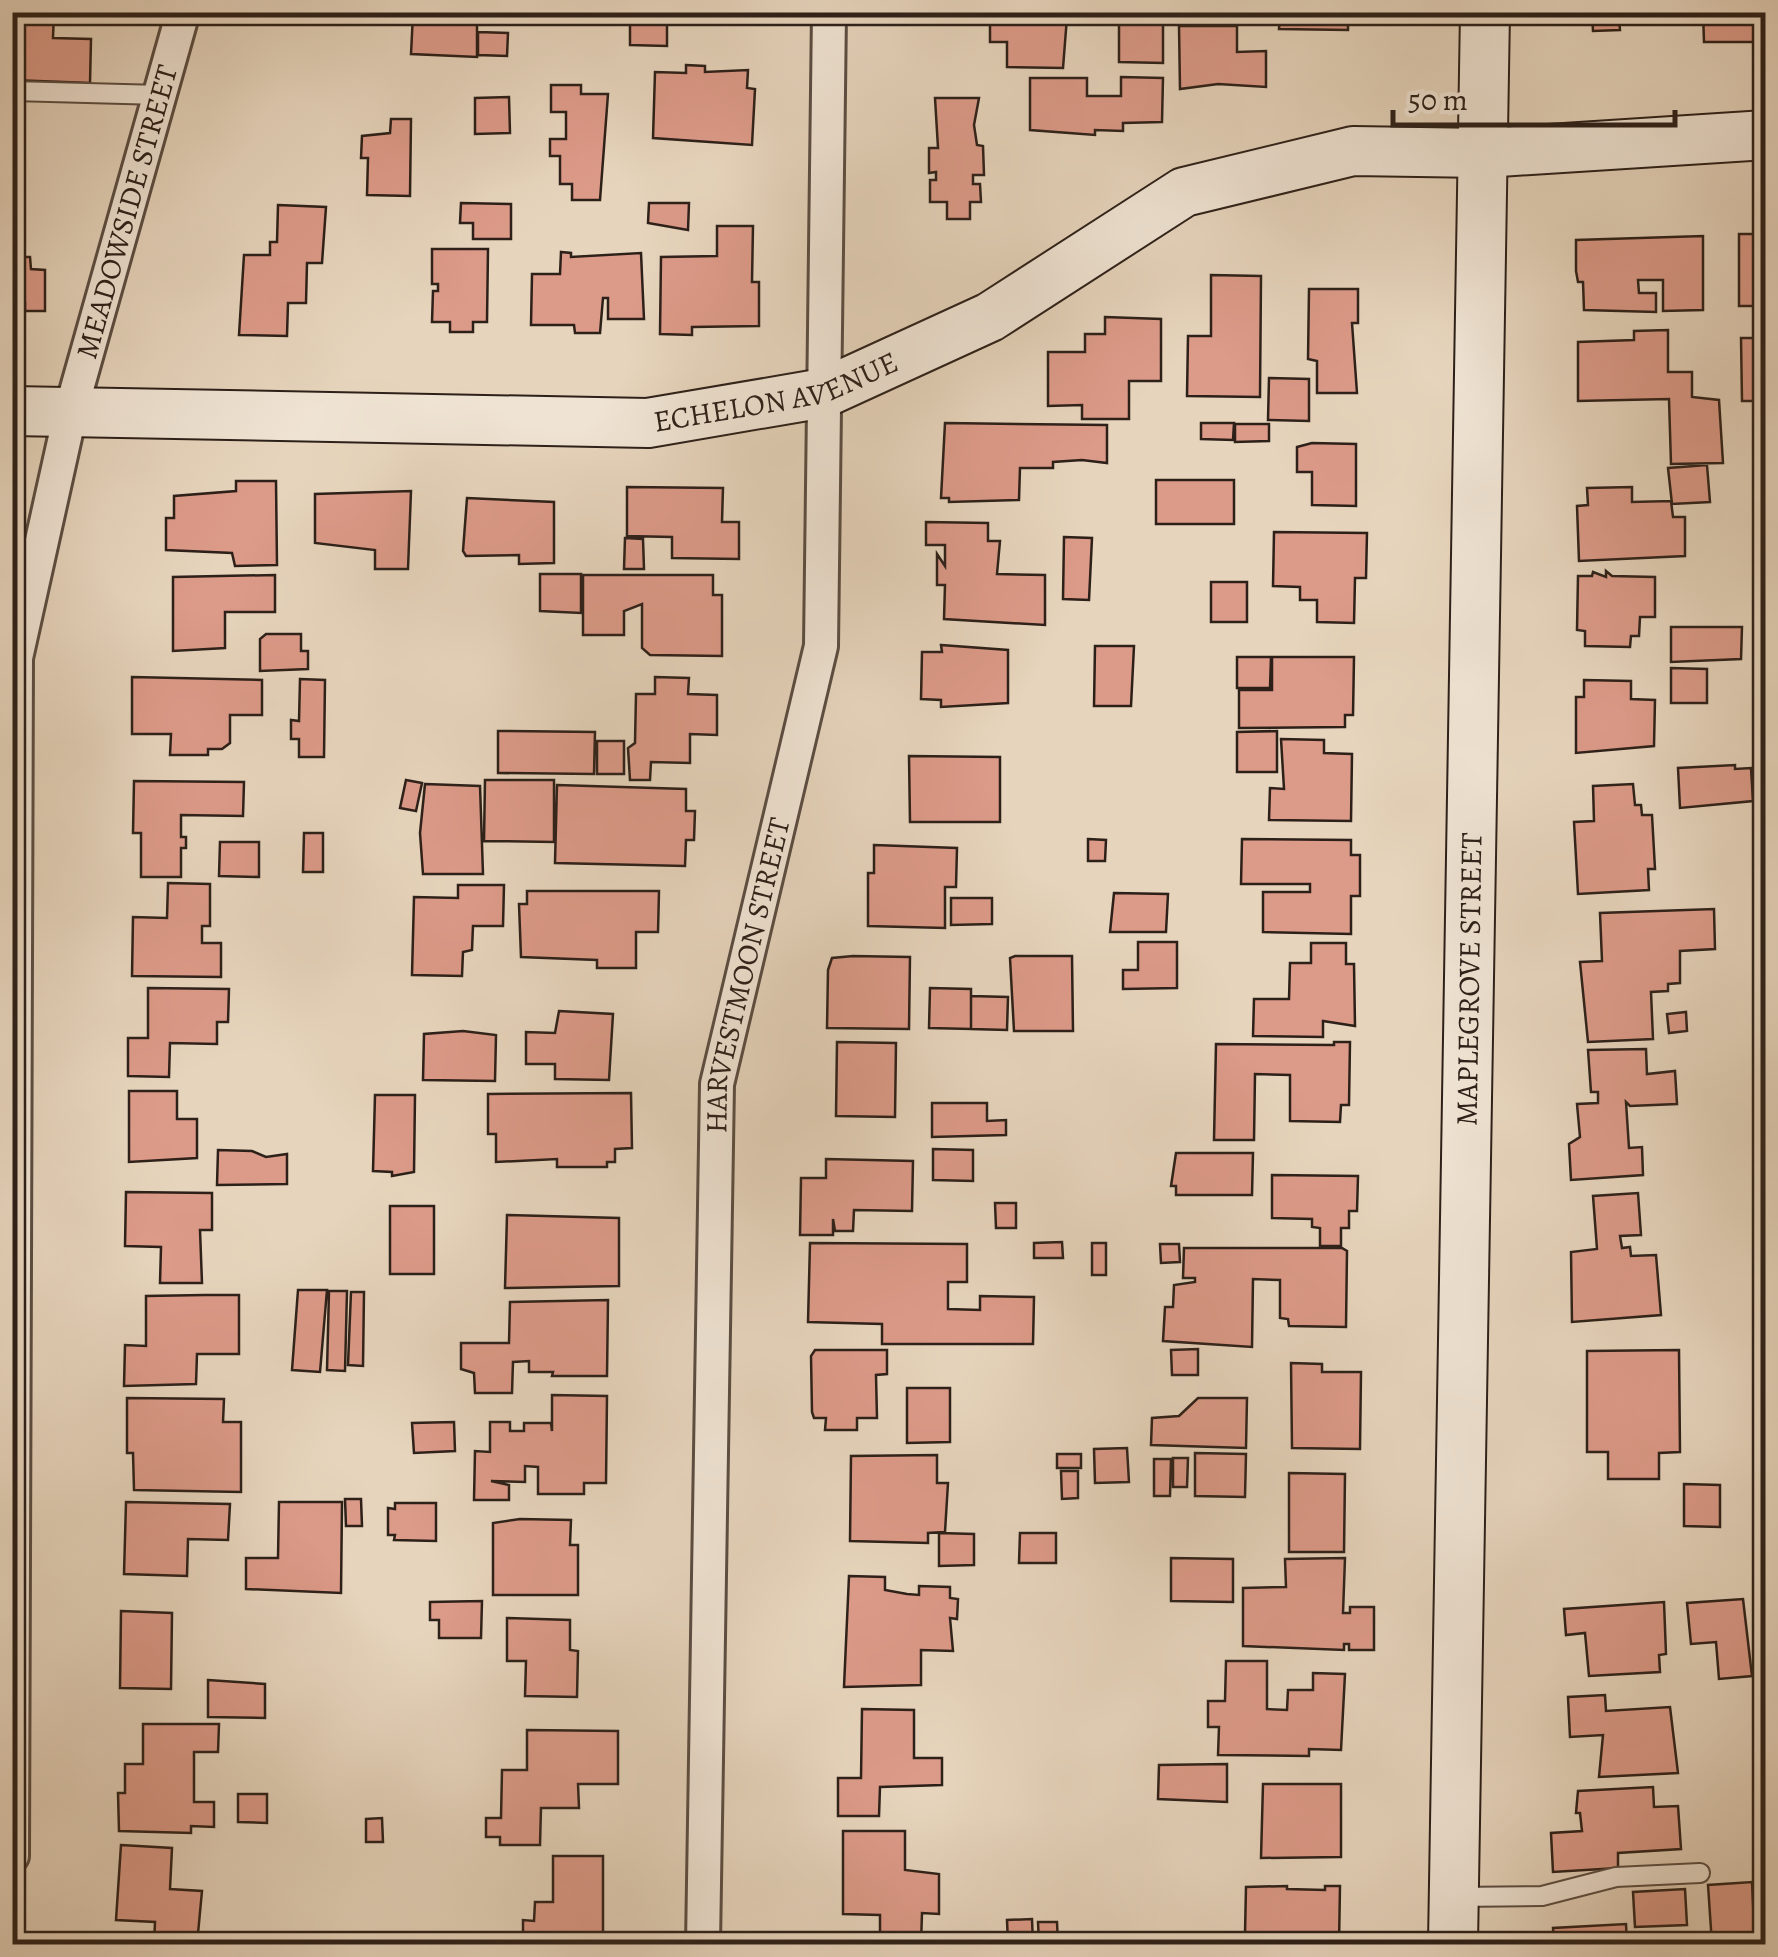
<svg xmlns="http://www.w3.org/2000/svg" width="1778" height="1957" font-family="Alegreya,serif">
<rect width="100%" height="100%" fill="#e6d4bc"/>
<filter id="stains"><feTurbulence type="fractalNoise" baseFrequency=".002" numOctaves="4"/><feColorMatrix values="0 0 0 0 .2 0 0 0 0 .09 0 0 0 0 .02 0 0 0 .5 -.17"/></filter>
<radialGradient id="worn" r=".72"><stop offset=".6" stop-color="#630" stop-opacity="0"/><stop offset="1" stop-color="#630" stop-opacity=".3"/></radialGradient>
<path fill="#dc9a88" stroke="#2d2019" stroke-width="2.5" d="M12 12H54L53 38 91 39 90 83 12 80Z
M481 12 477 13V57L411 54 413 14Z
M990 12H1084V17H1067L1063 68 1007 67V42H990Z
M1290 12H1348V30L1279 29 1280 15Z
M1592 12H1647V17L1619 19 1620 30 1593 31Z
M1703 12H1760L1761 42H1704Z
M630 13 667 14V46L630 45Z
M1119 21 1163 22V63L1119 62Z
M1179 26H1237V52L1266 51V87L1218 84 1180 89Z
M478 32 508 33 507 56 478 55Z
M686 65 705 66V72L748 70 747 88 755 89 752 145 653 138 655 72 686 73Z
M1121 77 1163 78 1162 122 1123 123V131L1095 130V135L1030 130V78H1087V96H1121Z
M551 85H581V94H608L600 200H572V184H560V156H550V139H566V112H551Z
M509 97 510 133 475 134V98Z
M935 98H979L974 125 977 145 983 146 984 175H973V184H980L981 202H970V219H947V202H930V180H936V172L929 173V148H938Z
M391 119H411L410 196 367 195 368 158H361L362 136 390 133Z
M461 203 511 204V239H473V223H460Z
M649 203H689L688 230 648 223Z
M278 205 326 207 322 263H307L306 303H288L287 336 239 335 244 255H270V242H277Z
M717 226H753L752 282H759V326L692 327V335L660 334 661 257 717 256Z
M1739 234H1766V322H1759V306H1739Z
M1703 236V310L1663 311V280H1638L1639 293H1656V312L1584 310 1583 282H1578L1576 271V240Z
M432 249H488L487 322H473V332H450V322H432L433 291H438V284H432Z
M561 252 571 253V257L641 253 644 319H608V298H603L600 333H575L574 325H531L532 274H560Z
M12 257H30L31 269 45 270V311H25V303H12Z
M1211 275 1261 276 1260 397 1187 396 1188 336H1211Z
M1309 289H1358V323H1352L1357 393H1317V361L1308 359Z
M1105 317 1161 319V381H1129V419H1082V405L1048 406V352H1085V334H1105Z
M1668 330V372H1692V397L1719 400 1723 463 1671 464 1669 399 1578 401V342L1634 340V331Z
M1741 338H1766V382H1756V401H1742Z
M1269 378 1309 379V421L1268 420Z
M945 423 1107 425V463L1082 460 1053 462V468H1020L1019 500 949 502V498H941Z
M1201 423H1234L1233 440 1201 439Z
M1235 424H1269V441L1235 442Z
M1312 443 1356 444V506L1312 505V472H1297V447Z
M1707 465 1710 502 1672 504 1668 468Z
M1156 480H1234V524H1156Z
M236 481H276L277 565 235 566 232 553 166 550V518H174V496L236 491Z
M627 487 723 488 722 522H739V559L672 558V537L627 536Z
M1632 487V502L1671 501 1673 517H1685V556L1579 561 1577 506 1588 505 1587 488Z
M411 491 408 569H375V550L315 543V494Z
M467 498 554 502V563L519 564V555L466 556 463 551Z
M926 522 988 523V541H1000L997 574 1045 575V625L944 619 945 585H937V554L945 566V545H926Z
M1274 532 1367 533 1366 578H1355L1354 623 1317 622V600H1300V587L1273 586Z
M1064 537 1092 538 1089 600 1063 599Z
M625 538 643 539 644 569H624Z
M1606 571 1612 576 1655 577V617H1640L1639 636H1631L1630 647 1585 646V631L1577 630 1578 576H1592L1593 572 1606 577Z
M540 574H581V613L540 611Z
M275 575V612H225V648L173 651V577Z
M583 575H713V595H722V656L650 655 642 648V604L624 611V635H583Z
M1211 582H1247V622H1211Z
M1671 627H1742L1741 659 1671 662Z
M266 634H301V651H308V669L260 671V639Z
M941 645 1008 650V703L941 707V700L921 699 922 652H942Z
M1095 646H1134L1131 706H1094Z
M1237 657H1271L1270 688H1237Z
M1272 657H1354L1353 715H1345V727L1239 728V690H1272Z
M1671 668 1707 669V703H1671Z
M132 677 262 680V715H230V743L222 749H208V755H170L171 734H132Z
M655 677 689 678 688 694 717 695V735L690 734V763L651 762 650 780H630L628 748 635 743 636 694H655Z
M300 679 325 680 324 757H299V739H291V720L299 721Z
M1584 680 1631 681V699L1655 700 1654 746 1576 753V697H1584Z
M498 731 595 732 594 774 498 773Z
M1277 731V772H1237V732Z
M1281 739 1324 740V753L1352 754 1351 821 1269 820 1270 788 1284 789Z
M597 741H624V774H597Z
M909 756 1000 757V822H910Z
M1735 765V769L1751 768 1753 801 1680 808 1678 768Z
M406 780 422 783 416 811 400 808Z
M485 780H554V842L484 841Z
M134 781 244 782 243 816 181 815V837H186V848H181V877H141V833H133Z
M425 784 480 786 483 874H423L420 833Z
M1633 784 1635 805H1641L1642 815H1652L1655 869H1648L1649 890 1578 894 1574 822 1594 821 1593 786Z
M557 785 686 789V811H695L694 840H686L685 866 555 863Z
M304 833H323V872H303Z
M1088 839 1106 840 1105 861H1088Z
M1242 839 1351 840V855H1360V896H1351V934L1263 932V892H1310V884H1241Z
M220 842H259V877L219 876Z
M874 845 957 848 956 887H945V928L868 926V873H874Z
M168 883 210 884V926H202V943H221V977L132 976 133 917 167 918Z
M458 885H504L503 926H473L472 950 463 952 462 976 412 975 414 897 458 898Z
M527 891H659L658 932H636V968H597V960L521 957 519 904H527Z
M1114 893 1168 894 1166 932H1110Z
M951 898H992V924L951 925Z
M1714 909 1715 949 1680 951V983L1668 984V991L1651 992 1653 1039 1588 1042 1580 962 1602 961 1600 913Z
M1138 942H1177V988L1123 989V970H1138Z
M1311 943H1346V964H1354L1355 1026 1323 1021V1037L1253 1036 1254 999H1289L1290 963H1311Z
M853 956 910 957 909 1029 827 1028 828 970 832 958Z
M1015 956H1072L1073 1031H1014L1010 958Z
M148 988 229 989 228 1022H217V1044L170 1043 169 1077 128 1076V1038H148Z
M930 988 971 989V1029L929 1028Z
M971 996 1008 997 1007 1030 971 1029Z
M559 1011 613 1014 609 1080 555 1079V1064H526V1032L555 1033Z
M1686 1012 1687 1031 1669 1033 1667 1014Z
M463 1031 496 1035 495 1081 423 1080 424 1034Z
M837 1042 896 1043 895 1117 836 1116Z
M1334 1042H1350L1349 1105H1341L1340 1122 1290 1121V1075L1255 1074 1254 1140H1214L1216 1044 1334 1045Z
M1646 1049 1647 1074 1675 1071 1677 1104 1630 1106 1626 1102 1629 1148 1642 1147 1643 1175 1571 1180 1569 1144 1580 1137 1577 1104 1598 1103V1092H1591L1588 1050Z
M129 1091H177V1119H197V1158L129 1162Z
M631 1093 632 1148 615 1149V1162H607V1167H557V1159L496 1162V1134H488V1094Z
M375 1095H415L414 1172 392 1176V1172L373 1171Z
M932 1103H987V1121L1006 1120V1135L932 1137Z
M933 1149 973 1150V1181L933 1180Z
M218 1150 252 1151 266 1157 287 1154V1184L217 1185Z
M1176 1153H1253L1252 1195H1176V1186H1171Z
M826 1159 913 1161 912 1211 854 1210 853 1231H835L833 1219V1235H800L801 1178H826Z
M1272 1175 1358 1176 1357 1211H1349V1228H1341V1246H1320V1228L1312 1227V1219L1272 1218Z
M126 1192 212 1193V1230H200L202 1283H160L161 1247 125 1246Z
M1638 1193 1641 1235 1620 1236 1622 1248 1630 1247 1631 1256 1656 1255 1661 1315 1572 1322 1571 1252 1597 1249 1593 1196Z
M995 1203H1016V1228H996Z
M390 1206H434V1274H390Z
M507 1215 619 1218V1286L505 1288Z
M1062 1242 1063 1258H1034V1243Z
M810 1243 967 1244V1282H948V1309L980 1310V1296L1034 1297 1033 1344H882V1324L808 1322Z
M1092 1243H1106V1275H1092Z
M1160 1244H1179L1180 1262 1161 1263Z
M1184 1248H1342L1347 1251 1346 1327 1289 1326 1288 1319 1280 1318V1280L1253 1279 1252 1347 1163 1341 1165 1307H1173L1174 1285 1195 1282V1278H1183Z
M298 1290H327L320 1372 292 1370Z
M329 1291H347L345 1371 327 1370Z
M351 1292H364L363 1366 348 1365Z
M205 1295H239V1354H197L196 1384 124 1386 125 1345 146 1346V1296Z
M608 1300 607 1376H552L553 1372H529V1361L513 1362 512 1393H475L474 1373 461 1369V1343H509L510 1302Z
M1198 1349V1375H1172L1171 1350Z
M815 1350H887V1374L876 1375 877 1418H857V1430H825L826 1418H814L812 1412 811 1356Z
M1679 1350 1680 1452 1659 1453V1479H1608V1452H1587V1351Z
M1291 1363 1322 1364V1372H1361L1360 1449 1292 1448Z
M907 1388H950V1442L907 1443Z
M552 1395 607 1396 606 1483H584V1494H538V1467L525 1466V1482L491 1481 509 1485V1500H474L475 1451 490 1452V1422H510V1431H524V1423H551L552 1431Z
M127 1398 224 1399 223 1422H241V1492L134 1490 133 1453H127Z
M1198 1398H1247L1246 1448 1151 1445 1152 1418 1179 1416Z
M454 1422 455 1451 414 1453 412 1423Z
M1127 1448 1129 1482 1095 1483 1094 1449Z
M1195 1453 1246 1454 1245 1497 1195 1496Z
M1057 1454H1081V1468H1057Z
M937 1455V1483H948L945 1532 928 1533V1543L850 1541 851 1456Z
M1173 1458H1188L1187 1487H1173Z
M1154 1459H1171L1170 1496H1154Z
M1061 1471H1078V1498L1062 1499Z
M1289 1473 1345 1474 1344 1552H1289Z
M1684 1484 1720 1485V1527L1684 1526Z
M345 1499H361L362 1526H346Z
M126 1502 230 1504 228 1540 188 1539 187 1576 124 1574Z
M279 1502H342L341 1593 246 1589V1558H278Z
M395 1503H436V1541L394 1540 395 1535H388V1508L395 1509Z
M520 1519 571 1520 570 1545H578V1595H493V1523Z
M939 1533 974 1534V1565L939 1566Z
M1020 1533H1056V1563H1019Z
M1171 1558 1233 1559V1602L1171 1601Z
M1345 1558 1343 1613H1350V1607H1374V1650H1349V1644H1344V1650L1243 1646V1588L1286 1587 1285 1559Z
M849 1576 885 1577V1590L907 1594 919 1595V1586L950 1587V1598L958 1599 957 1619 950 1618 953 1651 921 1650V1685L844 1687Z
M1743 1599 1752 1676 1719 1679 1716 1642 1691 1644 1687 1603Z
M482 1601 481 1638H439V1620H430V1602Z
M1664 1602 1666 1654 1659 1655 1660 1672 1589 1676 1585 1633 1566 1635 1564 1609Z
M121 1611 172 1613 171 1689 120 1688Z
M507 1618 570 1620V1650L578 1651 577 1697 525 1696 526 1661H507Z
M1226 1661H1267V1709L1287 1710 1288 1690H1313V1673L1345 1674 1341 1750 1309 1749V1756L1218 1755 1219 1727H1208V1701H1225Z
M208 1680 265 1684V1718L208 1717Z
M1605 1695 1606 1711 1670 1707 1678 1773 1599 1777 1603 1735 1570 1737 1568 1697Z
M862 1709 914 1710V1758H942V1785L880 1787 879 1816H838V1778H861Z
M143 1724H219L218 1752H194V1802H214V1827L191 1826V1833L119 1831 118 1793H125V1764H143Z
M527 1730 618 1731V1784H578L579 1808H541L540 1845H500V1837H486V1818H501L502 1770H527Z
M1227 1764V1802L1158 1799 1159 1765Z
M1263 1784H1341V1857L1261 1858Z
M1653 1787 1654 1807 1678 1806 1681 1849 1618 1853V1868L1553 1872 1551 1833 1582 1831 1580 1813H1576L1578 1791Z
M238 1794H267V1823L238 1822Z
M382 1818 383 1842H366V1819Z
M843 1831H905V1870L939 1874V1914L922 1913 921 1944H880V1915L843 1914Z
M121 1845 172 1848 170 1889 202 1891 197 1944H154L155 1922 116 1920Z
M553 1856H603V1942L498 1944V1933H523V1920L534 1921 535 1902H553Z
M1752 1882 1755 1944H1712L1708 1885Z
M1287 1886V1889L1325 1890V1886H1340L1339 1944H1267V1934H1245L1246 1887Z
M1685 1889 1687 1925 1635 1927 1633 1892Z
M1032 1919 1033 1944H1008L1007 1920Z
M1038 1922H1057L1058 1944H1039Z
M1626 1924 1627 1944H1554L1553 1928Z"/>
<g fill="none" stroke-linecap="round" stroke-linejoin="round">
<defs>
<path id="lane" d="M12 91 161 95
M1454 1897 1542 1896 1616 1877 1700 1873"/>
<g id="street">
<path id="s1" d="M12 1856 16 658 71 410 183 12"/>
<path id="s2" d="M703 1944 717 1084 821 646 829 12"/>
</g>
<g id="secondary">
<path id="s3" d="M12 411 648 423 824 393 990 317 1184 192 1353 151 1484 153 1766 135"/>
<path id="s4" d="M1453 1944 1485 12"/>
</g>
</defs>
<use href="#lane" stroke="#5b4d42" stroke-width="22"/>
<use href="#street" stroke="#5b4d42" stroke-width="38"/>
<use href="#secondary" stroke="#2d2019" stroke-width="52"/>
<use href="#lane" stroke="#efe3d3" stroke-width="18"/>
<use href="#street" stroke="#efe3d3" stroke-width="32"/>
<use href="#secondary" stroke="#efe3d3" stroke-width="48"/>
</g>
<g text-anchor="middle" stroke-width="8" stroke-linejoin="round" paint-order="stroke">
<g font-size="30" fill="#2d2019" stroke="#efe3d3">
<text dy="10" stroke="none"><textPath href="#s1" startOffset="1658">MEADOWSIDE STREET</textPath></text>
<text dy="10" stroke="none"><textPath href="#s3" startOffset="768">ECHELON AVENUE</textPath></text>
<text dy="10" stroke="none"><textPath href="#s2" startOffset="972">HARVESTMOON STREET</textPath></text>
<text dy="10" stroke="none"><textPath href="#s4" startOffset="965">MAPLEGROVE STREET</textPath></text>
</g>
</g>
<rect width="1778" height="1957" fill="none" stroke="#e6d4bc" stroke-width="50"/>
<rect x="15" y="15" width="1748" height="1927" fill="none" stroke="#2d2019" stroke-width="5"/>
<rect x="25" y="25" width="1728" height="1907" fill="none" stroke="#2d2019" stroke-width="2.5"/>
<path d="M1393 110v15h282v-15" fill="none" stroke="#2d2019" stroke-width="5"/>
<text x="1408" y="110" font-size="30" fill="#2d2019" stroke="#efe3d3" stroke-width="8" paint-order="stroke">50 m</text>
<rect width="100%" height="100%" filter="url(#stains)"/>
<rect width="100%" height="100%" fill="url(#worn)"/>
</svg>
